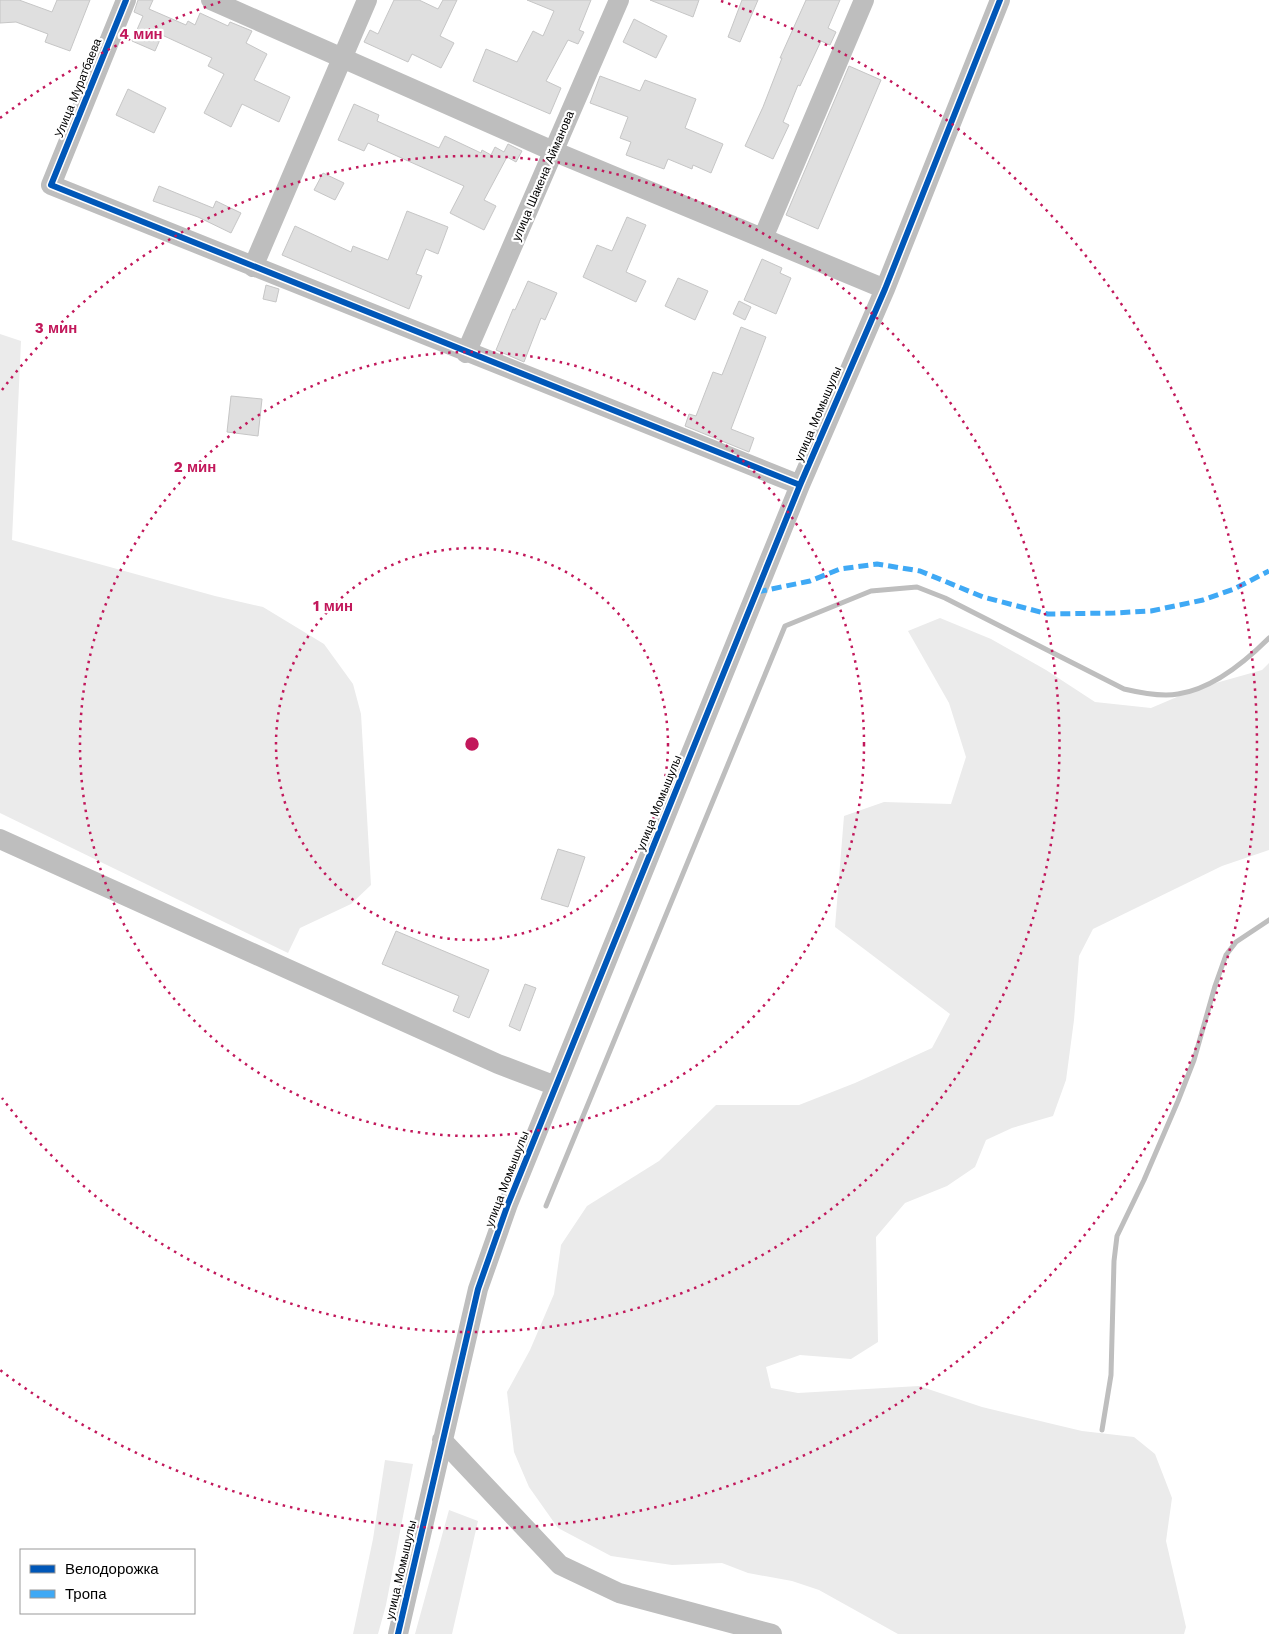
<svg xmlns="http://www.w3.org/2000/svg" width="1269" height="1634" font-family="'Work Sans',sans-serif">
<rect width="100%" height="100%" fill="#fff"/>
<path fill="#ebebeb" d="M0 334 21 341 12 540 215 596 263 607 324 644 353 684 361 714 371 885 351 904 300 928 288 953 0 813Z
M940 618 991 639 1046 670 1095 702 1151 708 1198 688 1262 670 1269 663V850L1222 866 1093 929 1079 956 1074 1020 1066 1080 1053 1116 1012 1128 986 1140 975 1167 947 1186 905 1203 876 1237 878 1342 851 1359 800 1355 766 1367 771 1388 798 1393 919 1386 982 1407 1082 1431 1134 1437 1155 1454 1172 1498 1166 1541 1186 1627 1184 1634H898L819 1590 792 1581 748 1573 722 1563 672 1565 611 1556 558 1528 529 1487 514 1452 507 1392 530 1350 554 1294 561 1245 587 1206 659 1161 716 1105H799L855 1083 932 1048 950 1014 835 927 844 816 884 802 951 804 966 757 949 703 908 631Z
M385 1460 413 1464 386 1605 378 1634H353L373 1539Z
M449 1510 478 1521 452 1634H415Z"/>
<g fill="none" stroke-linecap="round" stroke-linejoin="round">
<path stroke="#bebebe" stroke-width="5" d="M546 1206 785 626 871 591 917 587 945 598 1124 689C1141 693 1161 697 1178 694 1212 689 1246 661 1269 638
M1102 1430 1111 1375 1114 1261 1117 1236 1144 1180 1178 1101 1194 1060 1215 986 1226 955 1236 942 1269 920"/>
</g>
<path fill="#dfdfdf" stroke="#c6c6c6" d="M0 0H19L52 12 57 0H90L70 51 45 42 48 34 16 22 0 23Z
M138 0H153L149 9 186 25 188 21 195 25 200 13 228 26 230 22 252 31 246 43 267 54 254 80 290 97 279 122 242 104 231 127 204 113 224 74 208 66 212 58 162 35 155 51 132 41 143 16 134 12Z
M394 0H419L438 9 443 0H457L440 36 454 43 441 68 412 54 408 62 364 42 370 30 378 34Z
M527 0H591L579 30 584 32 578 44 568 40 546 81 561 88 550 114 473 81 486 49 517 62 533 31 543 36 554 11Z
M650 0H699L693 17Z
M742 0H758L740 42 728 37Z
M806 0H840L828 28 836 32 830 45 821 41 800 86 798 85 783 122 789 125 773 159 745 146 763 107 782 58H780Z
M634 19 667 36 656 58 623 42Z
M849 66 881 80 818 229 786 215Z
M600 76 640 91 645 80 696 99 685 128 723 144 711 173 693 165 692 169 668 159 664 169 626 155 631 142 620 138 628 117 590 103Z
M128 89 166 108 154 133 116 115Z
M354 104 379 115 377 121 439 148 445 136 481 153 482 150 491 155 495 147 504 152 508 144 522 151 516 162 507 157 484 200 496 206 484 230 450 213 464 186 368 143 364 151 338 140Z
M323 173 344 183 335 200 314 190Z
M159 186 213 208 216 201 241 213 231 233 198 217 153 201Z
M407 211 448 227 438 254 426 249 416 274 422 276 409 309 282 255 295 226 351 252 353 246 388 260Z
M627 217 646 225 626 272 646 281 636 302 583 277 597 245 612 251Z
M762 259 782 268 780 273 791 278 776 314 744 300Z
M678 278 708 291 695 320 665 306Z
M528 281 557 293 545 320 541 318 524 362 496 350 513 309 515 310Z
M266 285 279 289 276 302 263 299Z
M739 301 751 307 745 320 733 314Z
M741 327 766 337 731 429 754 438 749 452 685 426 689 414 696 416 713 372 722 375Z
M231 396 262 399 258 436 227 432Z
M558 849 585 857 568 907 541 899Z
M396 931 489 970 469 1018 453 1011 459 996 382 964Z
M525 984 536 988 520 1031 509 1026Z"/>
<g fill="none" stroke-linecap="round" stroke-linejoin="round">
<path stroke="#bebebe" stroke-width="20" d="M126 0 51 185 800 485
M211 0 553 151 885 289
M763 238 864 0
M253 267 367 0
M466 353 619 0
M0 839 498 1064 556 1086
M442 1440 560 1565 619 1593 772 1634
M398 1634 478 1289 508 1204 800 485 885 289 1000 0"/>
<path stroke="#3fa9f5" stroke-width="5" stroke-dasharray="10 5" stroke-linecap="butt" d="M757 592 810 581 840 569 877 564 920 571 983 597 1048 614 1114 613 1151 611 1203 600 1234 589 1269 571"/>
<defs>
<path id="cycleway" d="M126 0 51 185 800 485
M398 1634 478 1289 508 1204 800 485 885 289 1000 0"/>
</defs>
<use href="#cycleway" stroke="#fff" stroke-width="9"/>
<use href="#cycleway" stroke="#0057b8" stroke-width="6"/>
</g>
<g fill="none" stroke="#c2185b" stroke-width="2.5" stroke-dasharray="2.5 5">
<circle cx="472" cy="744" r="196"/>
<circle cx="472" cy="744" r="392"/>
<path d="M2 390A588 588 0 1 1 2 1098"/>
<path d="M0 118A784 784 0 0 1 223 1M721 1A784 784 0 1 1 0 1370"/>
</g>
<g text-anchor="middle" stroke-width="4.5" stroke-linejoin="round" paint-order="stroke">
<g font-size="12" fill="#000" stroke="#fff">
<text transform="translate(78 88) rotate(-68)" y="4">Улица Муратбаева</text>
<text transform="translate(543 176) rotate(-67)" y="4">улица Шакена Айманова</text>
<text transform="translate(818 414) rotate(-67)" y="4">улица Момышулы</text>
<text transform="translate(659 803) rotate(-68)" y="4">улица Момышулы</text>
<text transform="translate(507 1179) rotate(-69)" y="4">улица Момышулы</text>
<text transform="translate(401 1570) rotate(-77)" y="4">улица Момышулы</text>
</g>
</g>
<circle cx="472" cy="744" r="8" fill="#c2185b" stroke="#fff" stroke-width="2.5"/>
<g font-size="15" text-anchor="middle" font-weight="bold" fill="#c2185b" stroke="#fff" stroke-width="4.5" stroke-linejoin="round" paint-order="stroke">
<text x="141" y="39">4 мин</text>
<text x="56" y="333">3 мин</text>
<text x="195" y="472">2 мин</text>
<text x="333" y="611">1 мин</text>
</g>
<rect x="20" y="1549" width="175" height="65" fill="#ffffff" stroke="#999999"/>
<rect x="30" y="1565" width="25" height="8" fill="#0057b8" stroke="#999999"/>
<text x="65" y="1574" font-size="15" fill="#000000">Велодорожка</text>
<rect x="30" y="1590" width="25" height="8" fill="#3fa9f5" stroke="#999999"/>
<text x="65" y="1599" font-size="15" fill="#000000">Тропа</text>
</svg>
